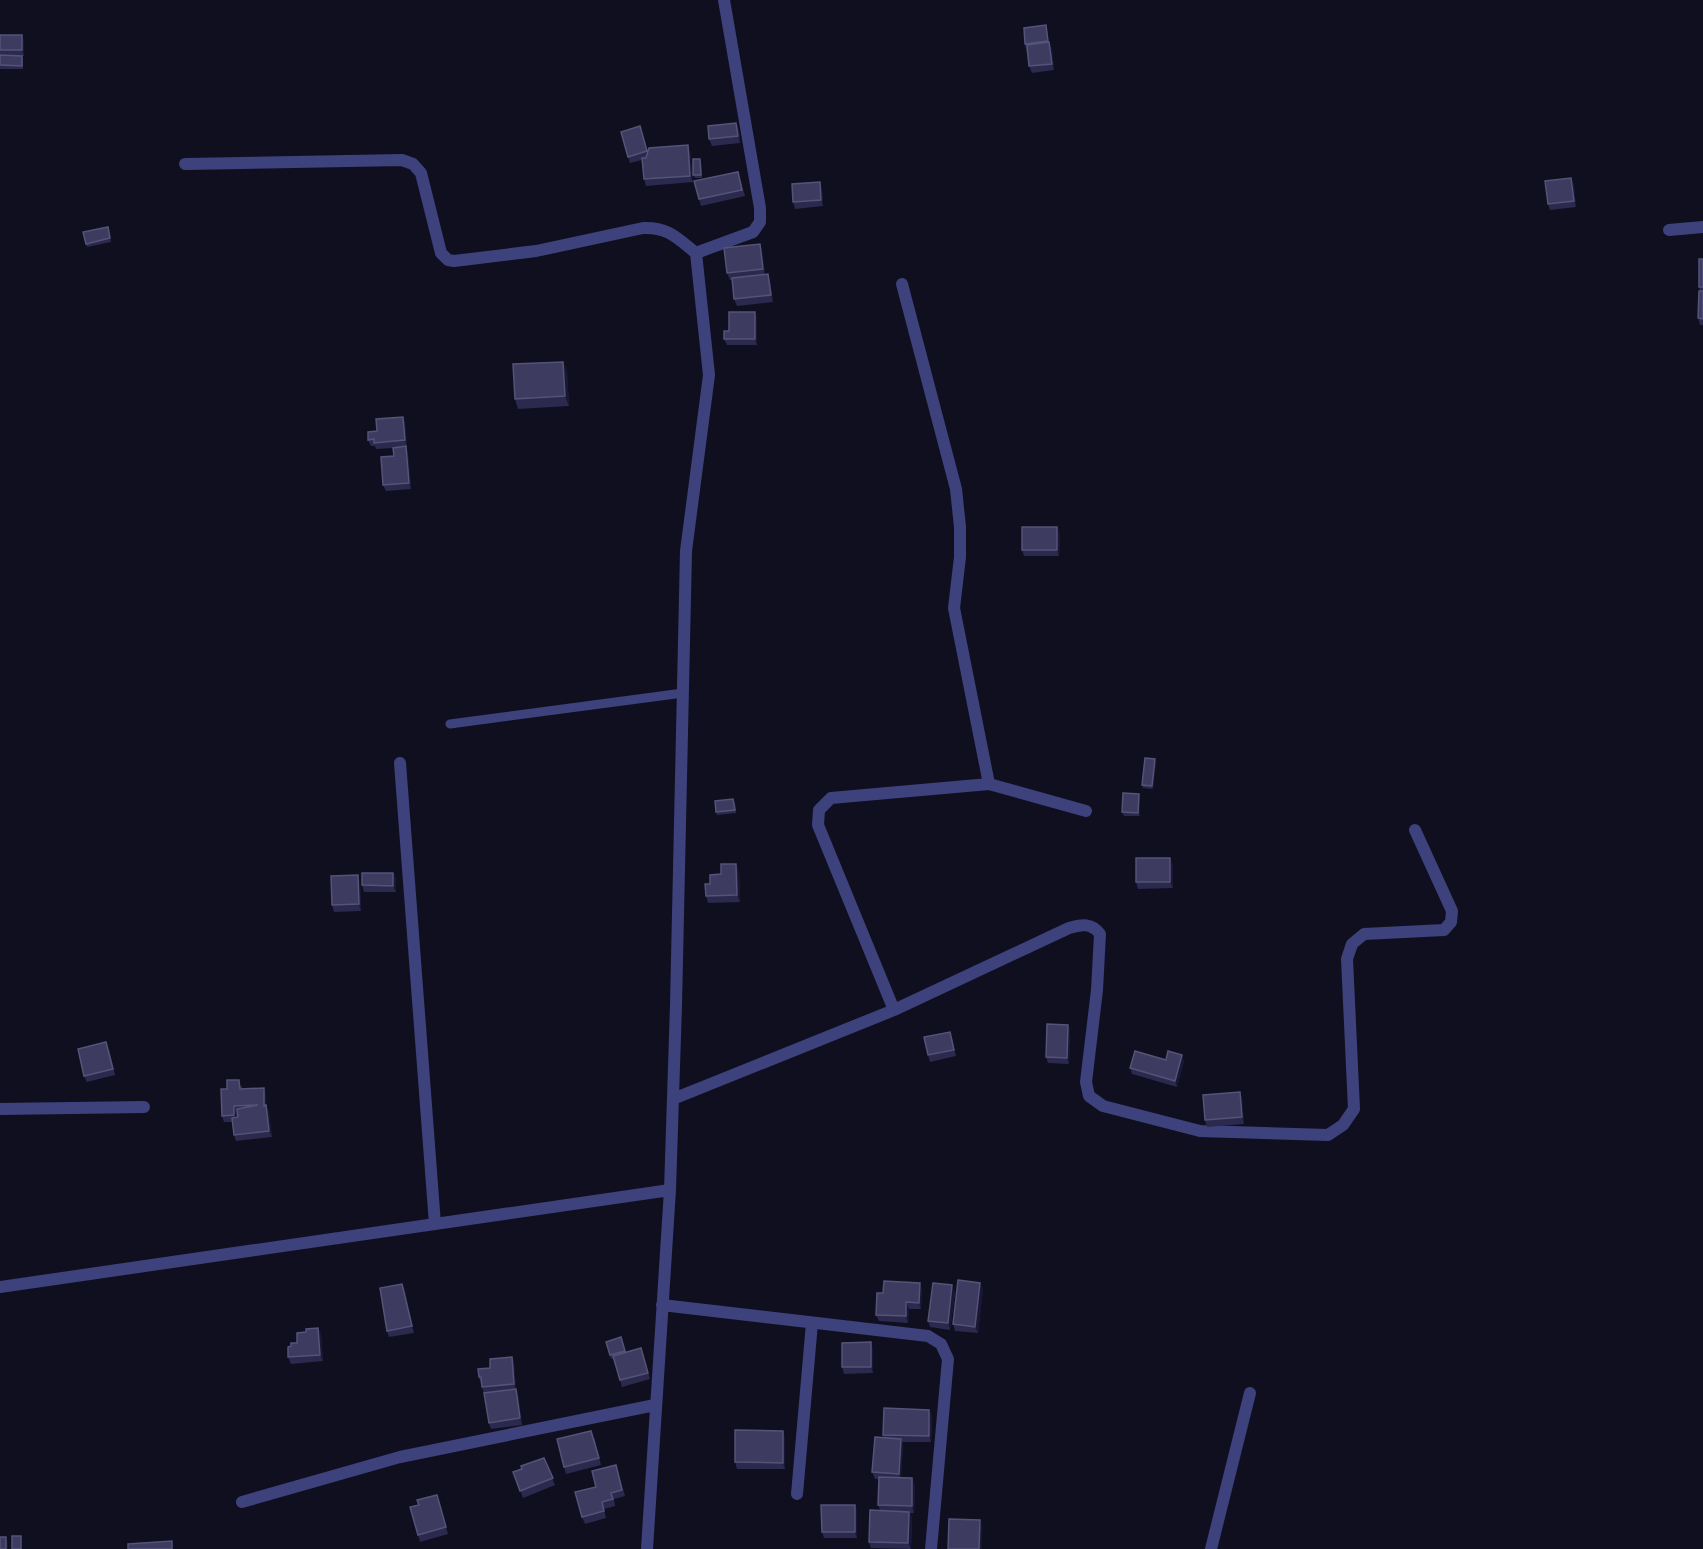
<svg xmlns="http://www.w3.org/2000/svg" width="1703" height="1549" font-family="'Archivo Narrow',sans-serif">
<rect width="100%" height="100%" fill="#100f20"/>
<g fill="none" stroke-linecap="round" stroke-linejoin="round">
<path stroke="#3d427c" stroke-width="9" d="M450 724 683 693"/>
<path stroke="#3d427c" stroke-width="12" d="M185 164 402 160 413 164 421 173 441 253 448 260 454 261 536 251 643 228C668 227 677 238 696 253
M1669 230 1703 227
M902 284 956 489 960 527V557L954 608 989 784
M400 763 435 1224
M894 1010 818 825 819 810 831 798 989 784 1086 811
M673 1099 894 1010 1069 928C1082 924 1092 923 1100 934L1097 990 1086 1082 1089 1096 1103 1106 1200 1131 1328 1135 1343 1125 1354 1109 1347 959 1352 944 1364 934 1444 930 1451 922 1452 911 1415 830
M0 1109 144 1107
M0 1287 670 1190
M662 1305 928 1336 941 1344 948 1359 931 1549
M797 1494 812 1323
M242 1502 400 1457 655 1405
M647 1549 670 1190 676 1005 686 551 709 375 696 253 753 232 760 222V208L724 0
M1211 1549 1250 1393"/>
</g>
<path fill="#2b294d" d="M1046 25 1048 43 1049 42 1052 49 1054 70 1032 73 1029 66 1025 44Z
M0 35 24 41V56H22L23 59V69H0Z
M736 123 739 130 740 143 712 146 709 139Z
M640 126 648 153 690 151 693 182 646 186 644 179 642 160 630 163 628 157Z
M701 162 702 178H695L693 175Z
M738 172 745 196 701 206 699 199Z
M1571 178 1574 185 1576 207 1550 210 1548 204Z
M822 188 823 206 795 209 793 202Z
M109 230 111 242 87 247 86 244Z
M760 244 762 251 765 274 770 281 773 302 737 306 734 299 732 280H730L727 273Z
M1703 259V325H1700L1698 318 1700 291 1699 287Z
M755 312 757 319V345H727L724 339 729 331Z
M563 362 567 371 569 406 518 409 515 399Z
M403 417 405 424 407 447H406L408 453 411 489 386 491 383 485 394 456 393 448 376 449 375 446H371L368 440 377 431Z
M1057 527 1060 534 1059 556H1024L1022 550Z
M1156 762 1153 789 1143 788 1142 785Z
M1139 794 1140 797V816H1124L1122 812Z
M735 802 736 813 717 815 716 812Z
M1173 865V888L1138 889 1136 882Z
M739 871 740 902 708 903 706 896 710 884 721 874Z
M393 873 396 879V892H364L362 885Z
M360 882 361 911 334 912 332 905Z
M1068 1025 1070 1031 1069 1064 1048 1063 1046 1057Z
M950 1032 956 1056 930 1062 928 1055Z
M109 1049 115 1075 87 1082 84 1076Z
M1166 1060 1184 1061 1177 1087 1132 1074 1130 1068Z
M242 1086V1089L264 1088 266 1095V1106L269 1112 272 1137 236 1141 234 1135 232 1122H224L222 1116 227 1089Z
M1240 1092 1242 1098 1244 1124 1207 1127 1205 1120Z
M922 1289 921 1309H909L908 1323 879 1321 876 1315 883 1293Z
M983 1289 978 1333 955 1331 953 1324Z
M405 1291 414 1333 389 1337 387 1331Z
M955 1292 950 1330 930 1327 928 1321Z
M318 1328 321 1334 323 1361 291 1364 288 1357 291 1346 297 1343 306 1332Z
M621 1337 625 1352 641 1348 650 1379 622 1387 614 1358 611 1359 606 1342Z
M873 1349V1373L844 1374 842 1367Z
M512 1357 514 1363 516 1391 518 1395 522 1425 491 1429 489 1423 484 1394 479 1377 490 1368Z
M929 1410 932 1416 931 1442H902L903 1445 901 1478 915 1485 914 1513H910L912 1518 911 1549 871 1548 869 1542 880 1510 878 1505 879 1479H875L872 1472 884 1438 883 1435Z
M594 1437 601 1465 566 1474 564 1467Z
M785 1437V1469H737L735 1462Z
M544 1458 555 1485 523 1498 513 1472Z
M618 1471 625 1496 614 1499 615 1506 604 1509 606 1518 585 1524 582 1517 596 1487Z
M437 1495 448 1534 420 1542 418 1535 419 1505Z
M855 1505 857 1511V1538H824L822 1532Z"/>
<path fill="#191733" d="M22 35 24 41V56L22 50Z
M1049 42 1052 49 1054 70 1052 64Z
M736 123 739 130 740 143 738 136Z
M688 145 690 151 693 182 690 176Z
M1571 178 1574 185 1576 207 1574 201Z
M820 182 822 188 823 206 821 200Z
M760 244 762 251 765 276 763 269Z
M768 274 770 281 773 302 771 295Z
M755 312 757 319V345L755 339Z
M563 362 567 371 569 406 565 396Z
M403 417 405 424 407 447 405 440Z
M406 446 408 453 411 489 409 483Z
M1057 527 1060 534 1059 556 1057 550Z
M1155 759 1156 762 1153 789 1152 786Z
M1139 794 1140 797V816L1138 813Z
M1170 858 1173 865V888L1170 882Z
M736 864 739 871 740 902 737 895Z
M393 873 396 879V892L393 886Z
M358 875 360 882 361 911 359 904Z
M1068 1025 1070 1031 1069 1064 1067 1058Z
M1182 1055 1184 1061 1177 1087 1175 1081Z
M264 1088 266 1095V1106L269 1112 272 1137 269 1131 264 1106Z
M1240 1092 1242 1098 1244 1124 1242 1117Z
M234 1106 236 1113 237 1122 234 1115Z
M920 1283 922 1289 921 1309 919 1303Z
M980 1283 983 1289 978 1333 975 1327Z
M402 1284 405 1291 414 1333 412 1326Z
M952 1285 955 1292 950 1330 948 1323Z
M906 1302 909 1309 908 1323 906 1316Z
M318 1328 321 1334 323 1361 320 1355Z
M871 1342 873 1349V1373L871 1367Z
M512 1357 514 1363 516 1391 518 1395 522 1425 520 1418 516 1389 514 1384Z
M929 1410 932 1416 931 1442 929 1436Z
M783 1431 785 1437V1469L783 1463Z
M901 1439 903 1445 901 1480 899 1474Z
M912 1478 915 1485 914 1513 912 1506Z
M855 1505 857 1511V1538L855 1532Z
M909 1512 912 1518 911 1549 908 1543Z
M980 1520 982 1526V1549H979Z
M6 1537 8 1543V1549H6Z"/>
<path fill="#3d3b60" stroke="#545378" stroke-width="1.5" d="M1046 25 1048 41 1025 44 1024 28Z
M0 35H22V50H0Z
M1049 42 1052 64 1029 66 1027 45Z
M0 55 22 56V66L0 65Z
M736 123 738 136 709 139 708 126Z
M640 126 647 151 628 157 621 132Z
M688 145 690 176 644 179 642 158H646L649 148Z
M693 159H700L701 175H693Z
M738 172 742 190 699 199 694 181Z
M1571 178 1574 201 1548 204 1545 181Z
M820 182 821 200 793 202 792 184Z
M108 227 110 238 86 244 83 232Z
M760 244 763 269 727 273 724 248Z
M1699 259H1703V287H1699Z
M768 274 771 295 734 299 732 278Z
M1699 291H1703V319L1698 318Z
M729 312H755V339H724V331H729Z
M563 362 565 396 515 399 513 364Z
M403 417 405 440 374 443V439L368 440V432L377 431 376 419Z
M406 446 409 483 383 485 381 457 394 456 393 448Z
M1022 527H1057V550H1022Z
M1145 758 1155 759 1152 786 1142 785Z
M1123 793 1139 794 1138 813 1122 812Z
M733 799 735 810 716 812 715 801Z
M1136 858H1170V882H1136Z
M721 864H736L737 895 706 896 705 884H710V875L721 874Z
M362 873H393V886L362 885Z
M358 875 359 904 332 905 331 876Z
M1047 1024 1068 1025 1067 1058 1046 1057Z
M950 1032 954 1050 928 1055 924 1037Z
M106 1042 113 1069 84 1076 78 1049Z
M1135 1051 1166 1060 1168 1051 1182 1055 1175 1081 1130 1068Z
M227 1080H239L240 1089 264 1088V1106L266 1105 269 1131 234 1135 232 1118 238 1117 237 1109 258 1105 234 1106V1115L222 1116 221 1089H227Z
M1240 1092 1242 1117 1205 1120 1203 1095Z
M958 1280 980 1283 975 1327 953 1324Z
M884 1281 920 1283 919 1303 906 1302V1316L876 1315 877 1293H883Z
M933 1283 952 1285 948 1323 928 1321Z
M402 1284 412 1326 387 1331 380 1288Z
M318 1328 320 1355 288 1357V1347L291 1346V1343H297V1333L306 1332V1329Z
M621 1337 625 1351 610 1355 606 1342Z
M871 1342V1367H842V1343Z
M641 1348 648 1373 620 1380 613 1356Z
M512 1357 514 1384 482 1387 481 1377H479L478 1369 490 1368V1359Z
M516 1389 520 1418 489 1423 484 1393Z
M884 1408 929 1410V1436L883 1435Z
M735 1430 783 1431V1463L735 1462Z
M591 1431 599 1458 564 1467 557 1439Z
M875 1437 901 1439 899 1474 872 1472Z
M544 1458 553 1478 520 1491 513 1472 522 1469 521 1466Z
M616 1465 622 1490 611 1493 613 1499 602 1502 604 1511 582 1517 575 1492 596 1487 592 1471Z
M879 1477 912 1478V1506L878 1505Z
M437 1495 446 1527 418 1535 410 1507 419 1505 417 1500Z
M821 1505H855V1532H822Z
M870 1510 909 1512 908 1543 869 1542Z
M949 1519 980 1520 979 1549H948Z
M12 1536H21V1549H12Z
M0 1537H6V1549H0Z
M172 1541V1549H128V1544Z"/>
</svg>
